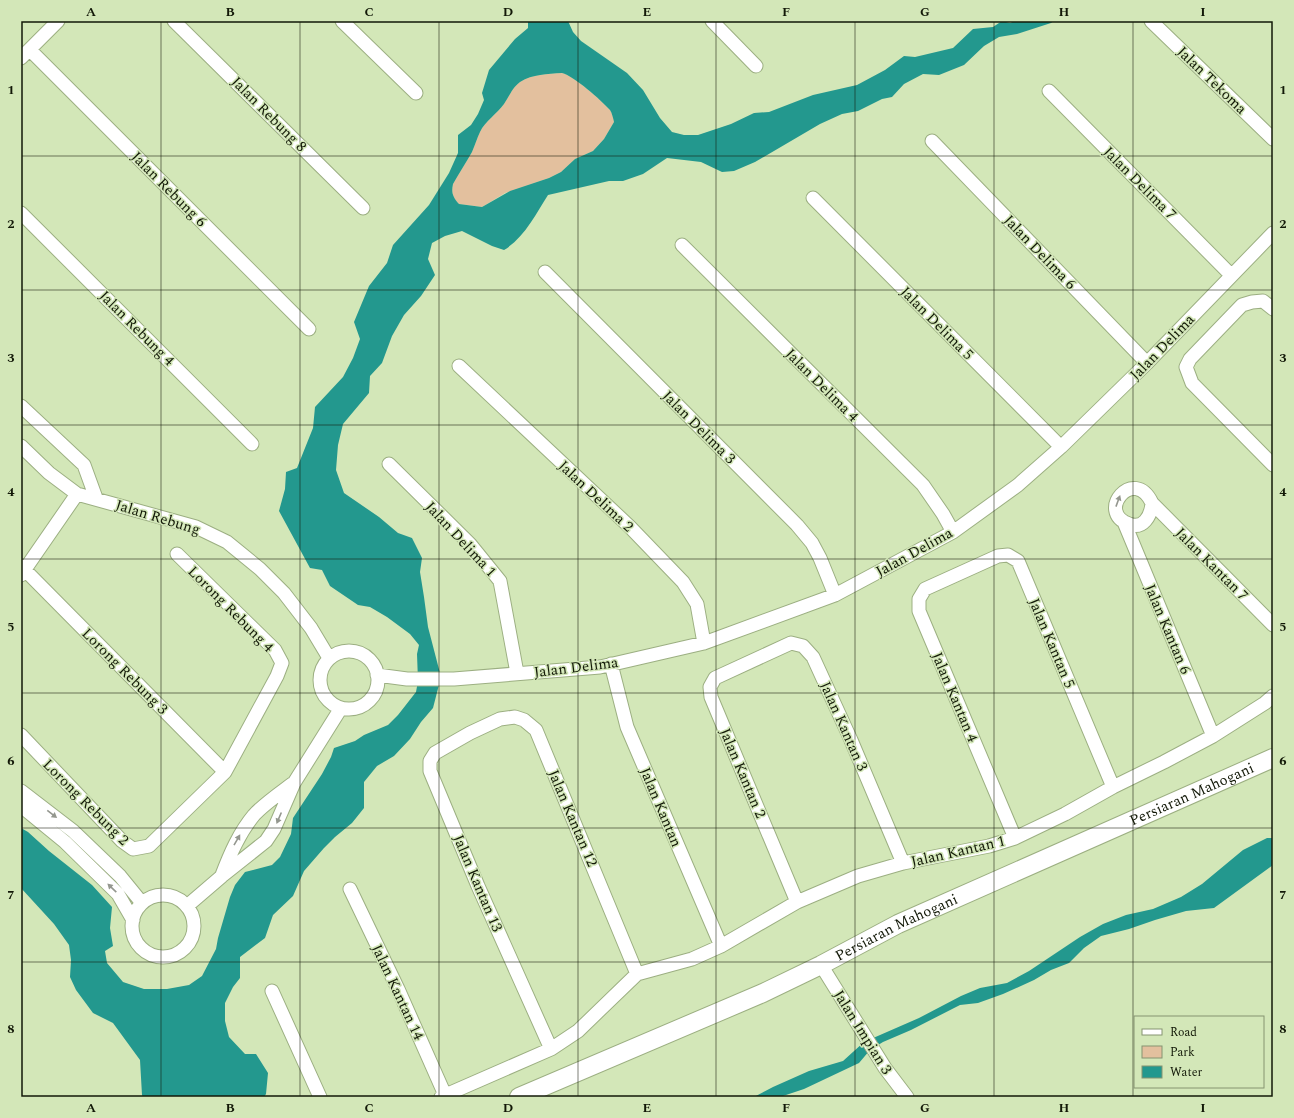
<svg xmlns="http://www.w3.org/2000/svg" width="1294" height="1118" font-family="Spectral,serif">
<rect width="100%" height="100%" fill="#d3e7b8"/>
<path fill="#e3c09e" d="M562 73C574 76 601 100 610 110 612 113 613 118 614 122L604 139 593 151 575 159 561 172 549 178 505 193 482 207 459 204C453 197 451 193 453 184 459 173 466 163 472 152 475 145 477 138 480 132 485 121 497 114 504 104 509 97 512 88 520 82 533 74 547 74 562 73Z"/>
<path fill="#23988e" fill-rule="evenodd" d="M528 21H568L573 32 581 41 627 73 643 90 660 118 672 132 684 135H698L731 124 754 113 769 112 813 95 857 85 885 70 904 56 915 57 953 48 973 29 993 27 1002 21 1010 23 1015 21H1054L1051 23 1017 34 999 37 984 46 964 65 939 75 923 74 904 84 892 97 882 99 858 111 842 114 820 124 755 162 734 171 722 172 701 162 667 158 643 174 623 181H609L548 195C536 214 524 238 504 250L492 246 462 231 445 236 432 243 428 259 435 275 421 296 404 315 392 336 382 363 370 376 369 393 343 424 338 445 336 470 344 493 379 517 398 533 412 538 422 558 420 572 424 597 428 627 441 677 433 708 421 722 410 739 394 756 377 766 364 782V808L352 823 335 837 324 848 304 871 293 896 273 915 265 938 240 957V978L233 987 225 1003V1021L229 1037 245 1054H256L268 1073 266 1094 264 1097H143L142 1095 140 1060 113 1023 93 1013 76 990 70 977 71 960 69 945 54 924 21 888V828L28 832 49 851 92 885 112 907 110 928 113 946 105 951 107 963 123 982 144 989H167L189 985 202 976 216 949 218 938 230 897 235 885 245 872 272 865 280 857 291 834 293 818 322 774 331 757 334 748 355 741 364 735 388 725 398 715 416 692 418 681 417 654 419 645 410 634 387 617 370 607 358 605 330 586 322 570 310 568 279 511 285 489 286 472 297 468 313 428 315 407 343 377 353 358 360 339 354 322 369 286 387 263 393 245 429 205 449 173 458 153V135L471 125 478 114 484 100 482 93 489 70 515 39 528 28ZM562 73C574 76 601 100 610 110 612 113 613 118 614 122L604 139 593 151 575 159 561 172 549 178 510 191 482 207 459 204C453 197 451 193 453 184 459 173 466 163 472 152 475 145 477 138 480 132 485 121 497 114 504 104 509 97 512 88 520 82 533 74 547 74 562 73Z
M1267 838H1273V865L1214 908 1186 911 1155 920 1129 929 1101 936 1084 948 1069 963 1051 970 1034 980 1003 994 978 1003 960 1005 911 1030 883 1042 870 1050 859 1063 804 1089 780 1097H754L773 1087 809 1071 843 1061 864 1042 919 1018 961 996 980 988 1007 983 1029 971 1080 937 1103 924 1126 915 1153 909 1181 897 1202 884 1243 850Z"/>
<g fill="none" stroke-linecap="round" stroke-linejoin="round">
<defs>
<path id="street" d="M174 21 363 208
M342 21 416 93
M712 21 756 66
M1151 21 1273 139
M30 50 309 329
M21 58 58 21
M1049 91 1231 275
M932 141 1147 363
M813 198 1061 447
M21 213 252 444
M682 245 923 485 943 514 953 532
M545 272 797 525 812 543 820 558 835 595
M1273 309 1263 301 1252 302 1242 305 1190 359 1186 367 1192 383 1273 465
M459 366 630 527 683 582 697 604 704 643
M21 406 84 465 96 498
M21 446 49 473 77 494 196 527 227 542 260 569 284 593 311 628 329 658
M389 464 470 544 500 581 517 673
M1152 503C1151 516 1143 530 1129 524 1095 512 1134 465 1152 503L1273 625
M1124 522 1213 736
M21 566 225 772
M21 575 77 494
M320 680a29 29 0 1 1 58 0a29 29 0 1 1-58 0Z
M611 664 627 727 721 946
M377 675 407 679H454L600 667 704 643 835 595 953 532 1018 485 1061 447 1147 363 1273 233
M21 735 122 841 133 849 149 846 225 772 277 676 282 663 275 650 177 554
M21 791 73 831 120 876 142 903
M21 806 65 842 118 894 133 920
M1015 838 919 611V599L925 589 998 556 1008 555 1018 561 1113 787
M222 875C230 854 239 833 254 815 264 804 280 793 292 784
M350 889 398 989 445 1095
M132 926a31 31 0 1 1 62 0a31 31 0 1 1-62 0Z
M797 902 711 697 710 687 715 678 791 643 803 646 813 657 851 740 903 863
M187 906 222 876 266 841 274 829 294 783 341 708
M821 965 885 1068 907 1097
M272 991 320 1097
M551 1049 478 886 430 771V761L435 753 470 733 500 719 515 717 524 720 536 730 637 974
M441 1097 551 1049 578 1031 637 974 692 959 721 946 797 902 858 876 903 863 989 846 1015 838 1065 814 1113 787 1164 762 1213 736 1265 703 1273 696"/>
<g id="secondary">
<path id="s1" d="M519 1097 763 993 821 965 898 924 1273 758"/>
</g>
</defs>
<use href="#street" stroke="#9caf82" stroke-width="15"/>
<use href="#secondary" stroke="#9caf82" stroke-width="20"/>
<use href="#street" stroke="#fff" stroke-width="13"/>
<use href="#secondary" stroke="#fff" stroke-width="18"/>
</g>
<defs><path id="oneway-solid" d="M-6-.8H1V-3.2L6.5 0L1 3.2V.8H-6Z"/></defs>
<g fill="#94978f">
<use href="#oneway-solid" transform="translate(1118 501) rotate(-70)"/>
<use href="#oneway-solid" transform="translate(52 814) rotate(38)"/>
<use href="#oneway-solid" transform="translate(279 818) rotate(113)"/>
<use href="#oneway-solid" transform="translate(237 840) rotate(-60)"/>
<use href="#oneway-solid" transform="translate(112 888) rotate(-136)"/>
</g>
<path fill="none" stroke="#121807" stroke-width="1" stroke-opacity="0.55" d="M161 21V1097M300 21V1097M439 21V1097M578 21V1097M716 21V1097M855 21V1097M994 21V1097M1133 21V1097M21 156H1273M21 290H1273M21 425H1273M21 559H1273M21 693H1273M21 828H1273M21 962H1273"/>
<g text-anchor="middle" stroke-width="3" stroke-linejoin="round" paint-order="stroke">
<g font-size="15" fill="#121807" stroke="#d3e7b8">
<text transform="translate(1212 80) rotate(44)" y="5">Jalan Tekoma</text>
<text transform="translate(269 114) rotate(45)" y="5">Jalan Rebung 8</text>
<text transform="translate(1140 183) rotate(45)" y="5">Jalan Delima 7</text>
<text transform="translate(169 189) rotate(45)" y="5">Jalan Rebung 6</text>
<text transform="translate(1040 252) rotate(46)" y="5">Jalan Delima 6</text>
<text transform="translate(937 323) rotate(45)" y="5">Jalan Delima 5</text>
<text transform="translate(137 328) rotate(45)" y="5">Jalan Rebung 4</text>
<text transform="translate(1162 347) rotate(-46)" y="5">Jalan Delima</text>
<text transform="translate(822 385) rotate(45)" y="5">Jalan Delima 4</text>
<text transform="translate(699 427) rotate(45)" y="5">Jalan Delima 3</text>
<text transform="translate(596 496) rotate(43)" y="5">Jalan Delima 2</text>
<text transform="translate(158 517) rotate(17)" y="5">Jalan Rebung</text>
<text transform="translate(461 539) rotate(47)" y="5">Jalan Delima 1</text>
<text transform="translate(914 552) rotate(-29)" y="5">Jalan Delima</text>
<text transform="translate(1212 564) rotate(45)" y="5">Jalan Kantan 7</text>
<text transform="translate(231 609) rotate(45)" y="5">Lorong Rebung 4</text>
<text transform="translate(1168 629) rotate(67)" y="5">Jalan Kantan 6</text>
<text transform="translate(1052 643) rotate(67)" y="5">Jalan Kantan 5</text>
<text transform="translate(576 667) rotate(-7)" y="5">Jalan Delima</text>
<text transform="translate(125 671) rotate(45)" y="5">Lorong Rebung 3</text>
<text transform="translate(955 697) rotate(67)" y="5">Jalan Kantan 4</text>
<text transform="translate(844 726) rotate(66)" y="5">Jalan Kantan 3</text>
<text transform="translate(743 773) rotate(67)" y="5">Jalan Kantan 2</text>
<text dy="5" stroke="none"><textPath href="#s1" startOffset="738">Persiaran Mahogani</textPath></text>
<text transform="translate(86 802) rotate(45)" y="5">Lorong Rebung 2</text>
<text transform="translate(661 807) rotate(67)" y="5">Jalan Kantan</text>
<text transform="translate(573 818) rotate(67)" y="5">Jalan Kantan 12</text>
<text transform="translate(958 851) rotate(-13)" y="5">Jalan Kantan 1</text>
<text transform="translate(478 883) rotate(67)" y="5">Jalan Kantan 13</text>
<text dy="5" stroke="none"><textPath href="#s1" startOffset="414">Persiaran Mahogani</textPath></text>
<text transform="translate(398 992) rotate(65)" y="5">Jalan Kantan 14</text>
<text transform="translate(863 1032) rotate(58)" y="5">Jalan Impian 3</text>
</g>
</g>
<rect width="1294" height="1118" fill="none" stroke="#d3e7b8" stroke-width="44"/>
<rect x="1134" y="1016" width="130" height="72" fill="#d3e7b8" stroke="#869471"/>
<rect x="1142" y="1029" width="20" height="6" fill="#ffffff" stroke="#869471"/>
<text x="1170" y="1036" font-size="12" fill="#121807">Road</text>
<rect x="1142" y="1046" width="20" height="12" fill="#e3c09e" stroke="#869471"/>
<text x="1170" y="1056" font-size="12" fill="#121807">Park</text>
<rect x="1142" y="1066" width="20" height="12" fill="#23988e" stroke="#869471"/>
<text x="1170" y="1076" font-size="12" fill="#121807">Water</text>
<rect x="22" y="22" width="1250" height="1074" fill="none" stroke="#121807" stroke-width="1.5"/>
<g font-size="13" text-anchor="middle" font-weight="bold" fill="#121807">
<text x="91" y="16">A</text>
<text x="230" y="16">B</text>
<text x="369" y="16">C</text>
<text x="508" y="16">D</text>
<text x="647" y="16">E</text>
<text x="786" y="16">F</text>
<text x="925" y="16">G</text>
<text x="1064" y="16">H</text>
<text x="1203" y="16">I</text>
<text x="11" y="94">1</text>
<text x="1283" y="94">1</text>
<text x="11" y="228">2</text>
<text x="1283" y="228">2</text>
<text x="11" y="362">3</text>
<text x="1283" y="362">3</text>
<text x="11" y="496">4</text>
<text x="1283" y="496">4</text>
<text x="11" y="631">5</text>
<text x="1283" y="631">5</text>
<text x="11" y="765">6</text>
<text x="1283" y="765">6</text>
<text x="11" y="899">7</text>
<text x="1283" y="899">7</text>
<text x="11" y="1033">8</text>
<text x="1283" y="1033">8</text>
<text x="91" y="1112">A</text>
<text x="230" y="1112">B</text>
<text x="369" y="1112">C</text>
<text x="508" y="1112">D</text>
<text x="647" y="1112">E</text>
<text x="786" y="1112">F</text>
<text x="925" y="1112">G</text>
<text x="1064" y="1112">H</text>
<text x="1203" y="1112">I</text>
</g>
</svg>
